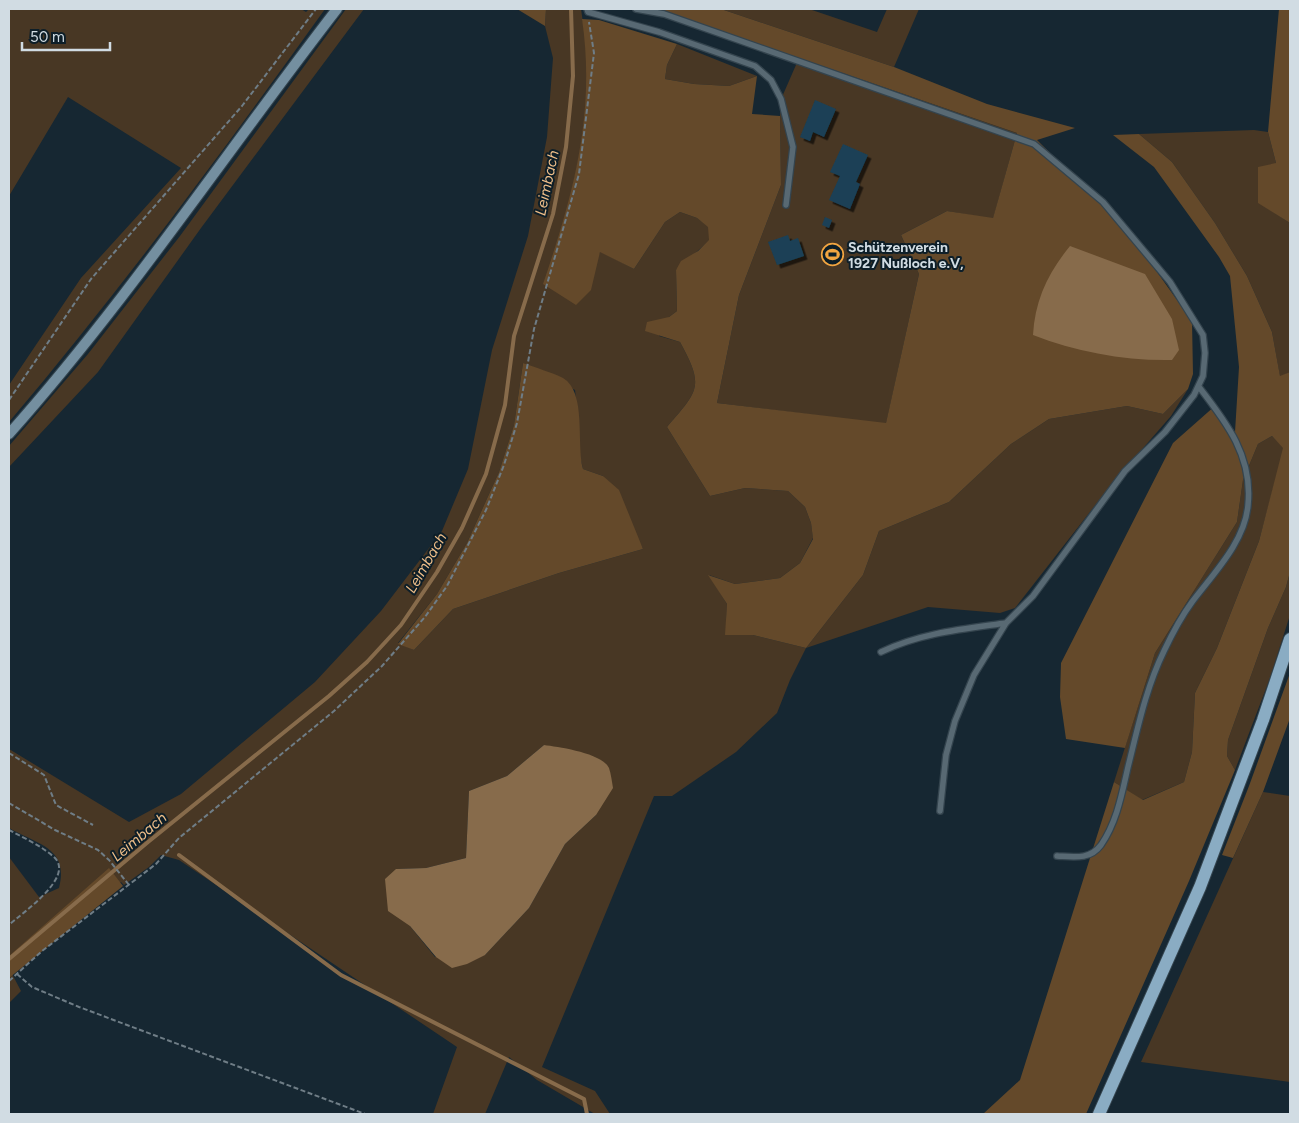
<svg xmlns="http://www.w3.org/2000/svg" width="1299" height="1123" font-family="Figtree,sans-serif">
<defs>
<filter id="shadow"><feDropShadow dx="3.5" dy="3.5" stdDeviation="0" flood-color="#0009"/></filter>
</defs>
<rect width="100%" height="100%" fill="#162732"/>
<path fill="#483724" fill-rule="evenodd" d="M9 9H301L306 12 309 9H325C224 150 121 290 9 422V385L81 278 181 168 68 97 9 196Z
M346 9H364L201 228 98 372 9 467V446L88 354 180 236Z
M546 9H581C583 24 586 39 587 55 591 110 578 165 565 219L596 264 600 251 634 269 665 222 680 212 697 218 709 227 710 240 676 270 677 311 669 317 659 336 680 342C705 387 698 391 667 427L710 496 745 488 788 491 805 507 811 523 813 538 800 563 780 578 735 584 709 575 727 604 726 635H753L806 648 863 575 879 531 949 502 1011 444 1049 419 1127 406 1163 414 1188 389 1171 416 1111 485 1015 608 1000 613 928 607 806 648 790 680 777 713 736 752 672 796H654L542 1067 595 1091 610 1114H595L537 1080 509 1057 485 1114H433L457 1047 179 860 161 855 149 867 124 885 121 882 11 972 21 991 9 1003V857L39 897 59 888C69 848 39 845 9 828V749L129 822 181 794 315 682 381 611 442 531 468 469 492 350 528 236 547 137 553 58 545 26ZM523 363 575 390C579 416 576 443 583 469L603 476 643 549 559 573 453 609 414 650 398 643 437 594 467 543 499 472 514 425ZM544 745 596 815 565 844 529 908 485 955 435 957 410 926 396 869 426 868 466 858 469 791 507 776Z
M721 9H809L877 32 887 9H919L894 67Z
M677 44 757 76 729 86 694 84 665 79 667 65Z
M799 58 1017 133 993 219 947 211 901 235 919 274 886 424 717 403 739 295 781 185 780 116 782 97Z
M1254 130 1268 132 1276 163 1258 202 1290 223V372L1280 377 1272 332 1247 276 1215 223 1172 162 1139 134Z
M1272 436 1284 448 1259 541 1217 648 1195 693 1192 752 1184 782 1142 800 1114 782 1155 653 1237 522 1243 480 1258 444Z
M1290 572V615L1270 678 1235 770 1227 756 1228 740 1268 628 1286 587Z
M1263 792 1290 796V1082L1141 1062Z"/>
<path fill="#64492a" d="M517 9H546L545 26Z
M643 9H721L894 67 987 104 1075 128 1037 140 1100 203 1152 265 1192 321 1193 374 1188 389 1163 414 1127 406 1049 419 1011 444 949 502 879 531 863 575 806 648 753 635H725L727 604 708 575 735 584 780 578 800 563 813 539 811 523 805 507 788 491 745 488 710 496 667 427C698 391 705 387 680 342L645 331 647 322 669 317 677 311 676 270 681 261 698 251 709 240 708 227 697 218 680 212 665 222 634 269 600 252 591 290 576 305 543 284C573 196 596 113 582 19L599 20 677 44 667 65 665 79 694 84 729 86 757 76 752 114 780 116 781 185 739 295 717 403 886 423 919 274 901 235 947 211 993 218 1017 133 799 58Z
M1279 9H1290V223L1258 203V167L1276 163 1268 132Z
M1139 134 1172 162 1215 223 1247 276 1272 332 1280 376 1290 372V572L1286 587 1268 628 1228 740 1227 756 1235 770 1189 881 1086 1114H983L1020 1080 1114 782 1143 800 1184 782 1192 752 1195 693 1217 648 1259 541 1283 448 1272 436 1258 444 1243 480 1237 522 1155 653 1125 748 1066 739 1060 697 1061 663 1173 443 1216 405 1235 432 1239 367 1230 276 1219 257 1154 167 1113 135Z
M523 363C536 368 551 372 563 378 587 392 576 444 583 469L603 476 619 490 643 549 559 573 453 609 414 650 398 644 437 594 467 543 499 472 514 425Z
M1290 673V718L1263 792 1233 858 1222 855 1249 786Z
M109 868 123 886 9 978V956Z"/>
<path fill="#876b4b" d="M1070 246 1145 274 1172 319 1179 350 1172 360C1126 361 1076 352 1033 335 1035 300 1048 273 1070 246Z
M544 745C559 747 602 753 609 768 611 774 612 782 613 788L596 815 565 844 529 908 485 955 467 964 452 968 436 957 410 926 388 911 385 879 396 869 426 868 466 858 469 791 507 776Z"/>
<g fill="none" stroke-linecap="round" stroke-linejoin="round">
<path stroke="#876b4b" stroke-width="4" d="M179 855 341 975 584 1099 587 1114
M9 959 148 842 329 696 367 662 401 625 437 572 462 528 486 474 505 405 514 336 553 214 566 147 573 76 571 9"/>
</g>
<path fill="#1a4057" filter="url(#shadow)" d="M815 100 836 109 824 137 813 132 810 141 800 137Z
M843 144 868 155 856 182 860 184 850 209 829 200 840 176 830 172Z
M825 217 832 220 829 228 822 225Z
M788 235 790 241 798 238 804 256 777 265 768 242Z"/>
<g fill="none" stroke-linecap="round" stroke-linejoin="round">
<defs>
<path id="lane" d="M587 9 588 12 659 32 755 66 771 80 781 99 793 147 786 205
M636 9 664 14 1034 144 1103 202 1170 282 1203 335 1205 353 1203 376 1194 395 1165 432 1125 471 1033 596 1006 623 974 675 955 721 946 755 940 811
M881 652C920 633 963 629 1006 623
M1057 856C1074 857 1090 860 1101 845 1117 822 1122 793 1128 767 1138 727 1146 688 1164 651 1172 634 1181 617 1192 602 1213 574 1245 542 1248 505 1253 457 1227 423 1199 387"/>
<path id="secondary" d="M9 434C128 300 227 151 337 9"/>
<path id="primary" d="M1099 1114 1200 887 1263 720 1290 639"/>
</defs>
<use href="#lane" stroke="#34444e" stroke-width="8"/>
<use href="#secondary" stroke="#34444e" stroke-width="12"/>
<use href="#primary" stroke="#34444e" stroke-width="14"/>
<path stroke="#6f7d86" stroke-width="2" stroke-dasharray="5 2.5" stroke-linecap="butt" d="M9 400 91 279 242 106 316 9
M9 753 44 775 56 805 93 825
M9 803 55 830 98 850 109 860 129 885
M9 830C24 838 42 846 55 858 74 878 22 913 9 925
M17 974 32 987 79 1007 365 1114
M9 981 42 951 156 864 179 838 334 711 382 666 425 617 447 586 486 510 504 465 517 423 534 329 579 174 594 53 589 22"/>
<use href="#lane" stroke="#586973" stroke-width="5.5"/>
<use href="#secondary" stroke="#748fa0" stroke-width="10"/>
<use href="#primary" stroke="#8aacc3" stroke-width="12"/>
</g>
<defs>
<symbol id="stadium-ring" viewBox="-11 -11 22 22"><circle r="9.5" fill="#0d1e28" stroke="#f2a541" stroke-width="1.5"/><path d="M0-5a6.5 5 0 1 0 0 10a6.5 5 0 1 0 0-10ZM-3.5-1.8h7v3.6h-7Z" fill="#f2a541"/></symbol>
</defs>
<g fill-rule="evenodd">
<use href="#stadium-ring" x="820" y="242" width="25" height="25"/>
</g>
<g text-anchor="middle" stroke-width="4" stroke-linejoin="round" paint-order="stroke">
<g font-size="14" font-weight="bold" fill="#d1dce3" stroke="#0d1e28" text-anchor="start">
<text x="848" y="252">Schützenverein<tspan x="848" dy="16">1927 Nußloch e.V,</tspan></text>
</g>
<g font-size="15" font-style="italic" fill="#eebe89" stroke="#0d1e28">
<text transform="translate(547 183) rotate(-78)" y="5">Leimbach</text>
<text transform="translate(426 563) rotate(-60)" y="5">Leimbach</text>
<text transform="translate(139 837) rotate(-40)" y="5">Leimbach</text>
</g>
</g>
<rect width="1299" height="1123" fill="none" stroke="#d1dce3" stroke-width="20"/>
<path d="M22 42v8h88v-8" fill="none" stroke="#d1dce3" stroke-width="2.5"/>
<text x="30" y="42" font-size="15" fill="#d1dce3" stroke="#0d1e28" stroke-width="4" paint-order="stroke">50 m</text>
</svg>
